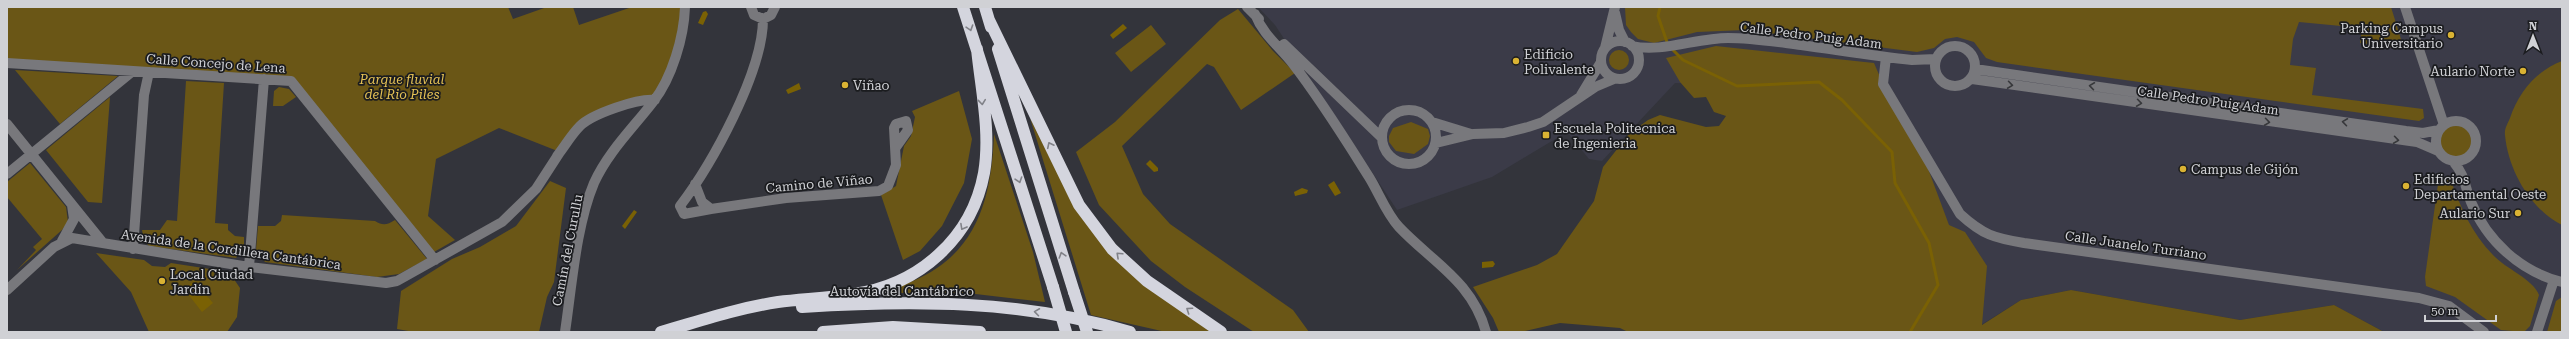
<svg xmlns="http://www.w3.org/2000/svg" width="2569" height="339" font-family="'Roboto Serif',serif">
<rect width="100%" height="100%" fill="#33343b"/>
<path fill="#3b3b48" d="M1258 7H2562V332H2384L2334 305 2240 320 2071 290 2021 300 1981 325 1726 85 1675 83 1602 161 1589 159 1567 132 1492 177 1397 210 1275 25Z"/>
<path fill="#6a5616" d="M7 7H508L513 19 547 7H573L579 25 632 7H685L681 32 655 100 644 99 581 125 560 152 499 128 436 159 428 216 455 240 434 252 293 79 7 62Z
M1625 7H2391L2404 49 2360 43 2362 28 2299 22 2293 39 2290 65 2316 68 2312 95 2423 109 2424 118 2419 121 1997 62 1986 58 1974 42 1957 37 1945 39 1934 48 1917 52 1745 30 1697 32 1654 43 1638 39 1631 32 1626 25Z
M1238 9 1273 51 1295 73 1241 110 1214 67 1207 64 1122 146 1143 194 1170 224 1293 310 1309 332H1254L1185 287 1151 261 1099 205 1076 152 1115 122 1220 20Z
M1151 25 1166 44 1131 72 1115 53Z
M1716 46 1874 63 1883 84 1920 147 1949 225 1965 232 1987 266 1982 325 2021 300 2071 290 2240 320 2334 305 2384 332H1628L1620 328 1560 323 1521 332H1499L1493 318 1473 287 1537 265 1557 254 1594 201 1603 167 1629 134 1648 120 1660 115 1706 127 1719 126 1726 116 1714 112 1706 97 1694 98 1680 82 1666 58Z
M1609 60a10 10 0 1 1 20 0a10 10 0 1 1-20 0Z
M2562 61V225C2531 210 2508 170 2505 135 2504 129 2508 123 2510 118 2519 92 2536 71 2562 61Z
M15 70 118 76 60 124Z
M186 81 224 83 215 223 228 224V230L235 236 244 237V247L236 258 149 246 144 241 142 230H160L167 220 177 221Z
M279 87 289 89 296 97 283 106H273L274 91Z
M959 91 972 139 964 183 942 226 920 251 903 260 881 195 896 186 904 146 911 136 915 117 912 111Z
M110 97 102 203 88 202 46 150Z
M1030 118 1075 208 1211 332H1166L1091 315Z
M2436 141a20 20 0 1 1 40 0a20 20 0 1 1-40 0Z
M1411 122 1428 129 1430 136 1428 144 1414 154 1396 151 1389 142V136L1393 128Z
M994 134 1033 252 1045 302 967 293H884C902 285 921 279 937 268 983 237 992 185 994 134Z
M30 163 66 207 68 222 62 230 17 270 36 250 33 247 42 239 7 197V182Z
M2439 177 2450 178C2460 206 2472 234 2493 255 2506 269 2533 279 2539 295L2530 326 2524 332 2501 330 2455 297 2426 286 2425 277Z
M550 181 566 188 554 282 547 297 539 332H414L397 329 401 291 452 259 480 247 516 226Z
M282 215 375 221C383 226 387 225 395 220L427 259 399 274 377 277 265 262 256 250 258 226H275L281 221Z
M96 253 144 260 152 266 165 267 171 263 229 272 240 288 237 317 227 332H149L131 292Z
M2562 297V332H2547L2556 301Z"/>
<path fill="#7a6104" d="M706 11 708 14 703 25 698 23 703 12Z
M1123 24 1127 28 1113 39 1110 35Z
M799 83 801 89 788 94 786 90Z
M1150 160 1158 168V171L1154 172 1146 164Z
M1334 181 1341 193 1335 196 1328 185Z
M1302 188 1308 190 1307 193 1295 196 1294 192Z
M634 210 637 212 625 229 622 226Z
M1493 261 1495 264 1493 267 1482 268V262Z
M194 281 213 303 202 312 184 289Z"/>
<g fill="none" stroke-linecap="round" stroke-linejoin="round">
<path stroke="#7a6104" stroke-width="3" d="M1660 7 1658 16 1668 45
M1672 49 1683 60 1737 86 1819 82 1842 100 1892 152 1895 183 1929 243 1938 285 1910 332"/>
<path stroke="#78787c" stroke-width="10" d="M751 7 754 15 763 19 771 15 775 7
M1247 7 1259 19
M2405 7 2444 125
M1615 13 1619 30 1625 42
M1255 14C1263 35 1280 47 1293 64 1321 100 1345 139 1369 177 1379 193 1386 213 1399 227 1432 262 1472 281 1486 332
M1601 60a19 19 0 1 1 38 0a19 19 0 1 1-38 0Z
M1284 44 1381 137
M1935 66a20 20 0 1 1 40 0a20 20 0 1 1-40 0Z
M1632 46C1660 53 1697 38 1728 38 1752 38 1777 42 1801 45 1838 50 1875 56 1912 60L1936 59
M1605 48 1615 7
M1886 57 1883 84 1960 214C1983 235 1994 238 2024 243L2419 298 2449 306 2484 332
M7 63 291 81 435 260
M1975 69 2406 131 2423 133 2439 130
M1972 79 2417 142 2438 151
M1581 95 1601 62
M1382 137a27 27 0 1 1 54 0a27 27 0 1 1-54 0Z
M2436 141a20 20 0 1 1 40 0a20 20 0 1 1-40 0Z
M1432 122 1471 134
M7 124 103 243
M1436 143 1473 134 1504 133 1528 127 1543 122 1595 87 1614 79
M557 156C565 146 571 135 580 126 592 114 638 98 655 100
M2453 161C2466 177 2464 185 2471 202 2487 241 2521 272 2562 282
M7 174 133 71
M695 184 702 202 711 209 684 214 680 206C712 164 763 72 763 19
M711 209 786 198 879 191 888 186 896 165 894 128 896 124 906 121 908 130 896 147
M62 241 74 219 72 205
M133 249 144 95 149 72
M249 267 264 79
M7 290 54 247 72 238 249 267 386 283 397 281 502 222 536 189 560 152
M565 332C572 285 576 226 594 183 608 152 633 128 653 102 672 78 684 37 685 7
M2537 332 2554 280"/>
<path stroke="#d4d5de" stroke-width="12" d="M963 7 1053 287
M985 7 991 27
M989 20 1079 205 1112 249 1147 281 1221 332
M998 49 1074 292
M802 307C914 300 1022 300 1130 332
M661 332C700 321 738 308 778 302 803 299 829 298 854 294 919 285 972 238 984 173 991 133 981 89 977 49
M823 332 893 327 980 332"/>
<path stroke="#d4d5de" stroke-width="12" d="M1053 287 1066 332
M1074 292 1087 332"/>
</g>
<defs><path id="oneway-chevron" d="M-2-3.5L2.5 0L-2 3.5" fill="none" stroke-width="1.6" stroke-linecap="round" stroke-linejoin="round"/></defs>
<g stroke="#818288">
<use href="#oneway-chevron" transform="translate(970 28) rotate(72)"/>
<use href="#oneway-chevron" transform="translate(982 102) rotate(84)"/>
<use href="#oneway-chevron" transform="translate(1050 145) rotate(-116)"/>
<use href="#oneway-chevron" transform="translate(1019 180) rotate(72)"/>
<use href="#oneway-chevron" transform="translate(963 227) rotate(119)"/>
<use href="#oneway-chevron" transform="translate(1062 255) rotate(-107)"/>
<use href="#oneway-chevron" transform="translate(1119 255) rotate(-137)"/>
<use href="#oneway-chevron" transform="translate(1189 310) rotate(-146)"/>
<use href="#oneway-chevron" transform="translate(1037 312) rotate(-172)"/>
</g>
<g stroke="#37383b">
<use href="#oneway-chevron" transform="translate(2010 85) rotate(8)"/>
<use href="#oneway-chevron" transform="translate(2092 86) rotate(-172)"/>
<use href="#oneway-chevron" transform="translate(2139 103) rotate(8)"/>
<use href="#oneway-chevron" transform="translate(2267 122) rotate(8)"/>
<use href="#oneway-chevron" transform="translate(2345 122) rotate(-172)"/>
<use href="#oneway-chevron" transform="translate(2396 140) rotate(8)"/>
</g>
<g fill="#dab333" stroke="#1b1c1f" stroke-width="1.5">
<circle cx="2451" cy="35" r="4"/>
<circle cx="1516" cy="61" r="4"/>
<circle cx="2523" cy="71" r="4"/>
<circle cx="845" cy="85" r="4"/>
<rect x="1542" y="131" width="8" height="8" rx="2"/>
<circle cx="2183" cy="169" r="4"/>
<circle cx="2406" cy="186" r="4"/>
<circle cx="2518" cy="213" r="4"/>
<circle cx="162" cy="281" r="4"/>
</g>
<g text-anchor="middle" stroke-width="3.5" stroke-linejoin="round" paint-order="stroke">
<g font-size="13" fill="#d0d1d5" stroke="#1b1c1f" text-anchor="start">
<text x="2443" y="33" text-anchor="end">Parking Campus<tspan x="2443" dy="15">Universitario</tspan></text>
<text x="1524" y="59">Edificio<tspan x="1524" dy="15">Polivalente</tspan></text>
<text x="2515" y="76" text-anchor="end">Aulario Norte</text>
<text x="853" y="90">Viñao</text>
<text x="1554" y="133">Escuela Politecnica<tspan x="1554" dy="15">de Ingenieria</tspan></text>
<text x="2191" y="174">Campus de Gijón</text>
<text x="2414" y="184">Edificios<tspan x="2414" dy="15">Departamental Oeste</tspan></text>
<text x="2510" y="218" text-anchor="end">Aulario Sur</text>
<text x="170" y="279">Local Ciudad<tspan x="170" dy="15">Jardín</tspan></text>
</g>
<g font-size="13" fill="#d0d1d5" stroke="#1b1c1f">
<text transform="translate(1811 35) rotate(7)" y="5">Calle Pedro Puig Adam</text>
<text transform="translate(216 63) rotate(4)" y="5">Calle Concejo de Lena</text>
<text transform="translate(2208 100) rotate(8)" y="5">Calle Pedro Puig Adam</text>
<text transform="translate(819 183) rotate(-5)" y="5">Camino de Viñao</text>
<text transform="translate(2136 245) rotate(8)" y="5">Calle Juanelo Turriano</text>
<text transform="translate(231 249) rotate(8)" y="5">Avenida de la Cordillera Cantábrica</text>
<text transform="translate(567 250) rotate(-79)" y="5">Camín del Curullu</text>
<text x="902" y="296">Autovía del Cantábrico</text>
</g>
<g font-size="13" font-style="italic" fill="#e4c155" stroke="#1b1c1f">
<text x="402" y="84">Parque fluvial<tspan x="402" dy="15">del Rio Piles</tspan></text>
</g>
</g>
<rect width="2569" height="339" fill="none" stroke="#d0d1d5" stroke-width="16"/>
<g transform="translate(2533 36)" stroke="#1b1c1f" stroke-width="3" paint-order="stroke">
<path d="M0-3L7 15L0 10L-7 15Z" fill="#d0d1d5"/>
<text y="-6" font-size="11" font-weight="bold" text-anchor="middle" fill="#d0d1d5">N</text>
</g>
<path d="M2425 315v6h71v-6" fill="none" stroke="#d0d1d5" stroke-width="2"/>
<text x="2431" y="315" font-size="12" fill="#d0d1d5" stroke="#1b1c1f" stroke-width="3" paint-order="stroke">50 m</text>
</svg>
